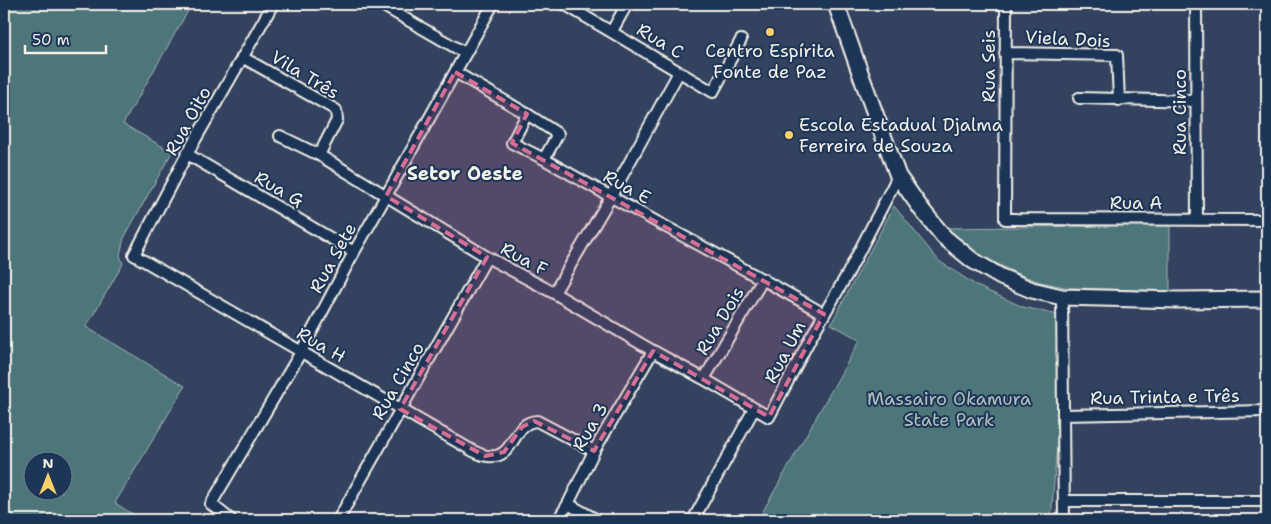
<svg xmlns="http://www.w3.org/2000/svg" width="1271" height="524" font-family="'Shantell Sans',sans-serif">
<rect width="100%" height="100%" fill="#33425f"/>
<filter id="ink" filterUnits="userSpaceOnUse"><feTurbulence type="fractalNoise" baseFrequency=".02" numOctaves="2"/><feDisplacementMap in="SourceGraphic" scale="10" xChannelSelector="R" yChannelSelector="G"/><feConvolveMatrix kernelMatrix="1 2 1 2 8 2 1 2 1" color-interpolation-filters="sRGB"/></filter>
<g filter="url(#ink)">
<path fill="#4e767a" stroke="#a1b4b1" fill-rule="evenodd" d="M4 4H192L123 124 172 152 124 238 120 255 123 264 86 327 185 386 115 503 142 520H4ZM32 462H62V492H32Z
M894 206 939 261 977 286 1023 307 1067 317 1051 520H758L860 340 831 324Z
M1170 225V291L1070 288 1040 282 1016 273 983 257 945 228Z"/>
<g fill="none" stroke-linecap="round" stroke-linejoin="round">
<defs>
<path id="minor" d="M273 4 187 154 134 255 473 451C478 453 483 456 488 456 516 460 511 422 537 421L594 451
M380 4 465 53
M564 4 713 92 741 40
M1006 4 1005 219 1267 220
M1196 4 1197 220
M612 31 627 4
M1005 53 1117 55 1119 100
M242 57 336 110 337 120 319 155
M455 72 527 114 558 134 544 159C637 213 732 261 824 314
M1079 98 1196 101
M527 114 512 143 544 159
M280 136 319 155 487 257 554 293 653 351 704 379 769 417 811 337 848 273 898 176
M187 154 354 252
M554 293 610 198 679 72
M1062 297 1064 520
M704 379 763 279
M1063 415 1267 411
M1064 501H1267
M568 504 597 520
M231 520 211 504 301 352 354 252 386 196 493 4
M338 520 487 257
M558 520 568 504 594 451 653 351
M693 520 754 409"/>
<path id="secondary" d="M836 4 862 78 898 176 922 210 944 237 972 260 1001 277 1032 290 1062 297 1178 300 1267 299"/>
</defs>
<use href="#minor" stroke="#f4f1e8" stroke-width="14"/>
<use href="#secondary" stroke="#f4f1e8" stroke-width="19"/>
<use href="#minor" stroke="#1d3557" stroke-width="10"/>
<use href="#secondary" stroke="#1d3557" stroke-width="15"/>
</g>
</g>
<path fill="#d66f93" fill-opacity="0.2" stroke="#d66f93" stroke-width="4" stroke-dasharray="10 6" stroke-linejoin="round" d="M455 72 527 114 512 143 824 314 769 417 653 351 594 451 534 421 522 427 504 452 485 456 400 409 487 257 386 196Z"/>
<g fill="#ffd166" stroke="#1d3557" stroke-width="2">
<circle cx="770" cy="32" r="5"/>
<circle cx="789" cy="135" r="5"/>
</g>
<g text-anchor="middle" stroke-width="4" stroke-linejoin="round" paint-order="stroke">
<g font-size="18" fill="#f4f1e8" stroke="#1d3557">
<text transform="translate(1068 39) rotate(3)" y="6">Viela Dois</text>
<text transform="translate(660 41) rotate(31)" y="6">Rua C</text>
<text transform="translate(989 66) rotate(-90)" y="6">Rua Seis</text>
<text transform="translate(305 75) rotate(31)" y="6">Vila Três</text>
<text transform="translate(1180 112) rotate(-90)" y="6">Rua Cinco</text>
<text transform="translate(188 121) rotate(-61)" y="6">Rua Oito</text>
<text transform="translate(627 187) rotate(29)" y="6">Rua E</text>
<text transform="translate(279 189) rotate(30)" y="6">Rua G</text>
<text x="1136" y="209">Rua A</text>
<text transform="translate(333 258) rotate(-61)" y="6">Rua Sete</text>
<text transform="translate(524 259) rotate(28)" y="6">Rua F</text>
<text transform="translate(720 321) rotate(-59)" y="6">Rua Dois</text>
<text transform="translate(321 345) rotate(30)" y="6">Rua H</text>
<text transform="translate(785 352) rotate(-62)" y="6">Rua Um</text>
<text transform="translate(398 381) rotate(-60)" y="6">Rua Cinco</text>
<text transform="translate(1165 397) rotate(-1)" y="6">Rua Trinta e Três</text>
<text transform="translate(590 427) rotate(-60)" y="6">Rua 3</text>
</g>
<g font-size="18" fill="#f4f1e8" stroke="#1d3557">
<text x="770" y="57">Centro Espírita<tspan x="770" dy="21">Fonte de Paz</tspan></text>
<text x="799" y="131" text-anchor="start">Escola Estadual Djalma<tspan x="799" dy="21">Ferreira de Souza</tspan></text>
</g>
<g font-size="18" fill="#b2c0bc" stroke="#1d3557">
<text x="949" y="405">Massairo Okamura<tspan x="949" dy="21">State Park</tspan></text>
</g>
<g font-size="19" font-weight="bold" fill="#f4f1e8" stroke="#1d3557">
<text x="465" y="180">Setor Oeste</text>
</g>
</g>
<rect width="1271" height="524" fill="none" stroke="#1d3557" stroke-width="20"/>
<rect x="10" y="10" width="1251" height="504" fill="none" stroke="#f4f1e8" stroke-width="2" filter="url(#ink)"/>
<g transform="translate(48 476)"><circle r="24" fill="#1d3557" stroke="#738091"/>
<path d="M0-4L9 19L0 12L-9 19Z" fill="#ffd166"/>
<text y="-8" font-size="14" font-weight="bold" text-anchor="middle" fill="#f4f1e8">N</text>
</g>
<path d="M25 45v8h81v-8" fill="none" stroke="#f4f1e8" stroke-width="2.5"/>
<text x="32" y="45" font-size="15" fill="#f4f1e8" stroke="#1d3557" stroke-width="4" paint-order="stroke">50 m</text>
</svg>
